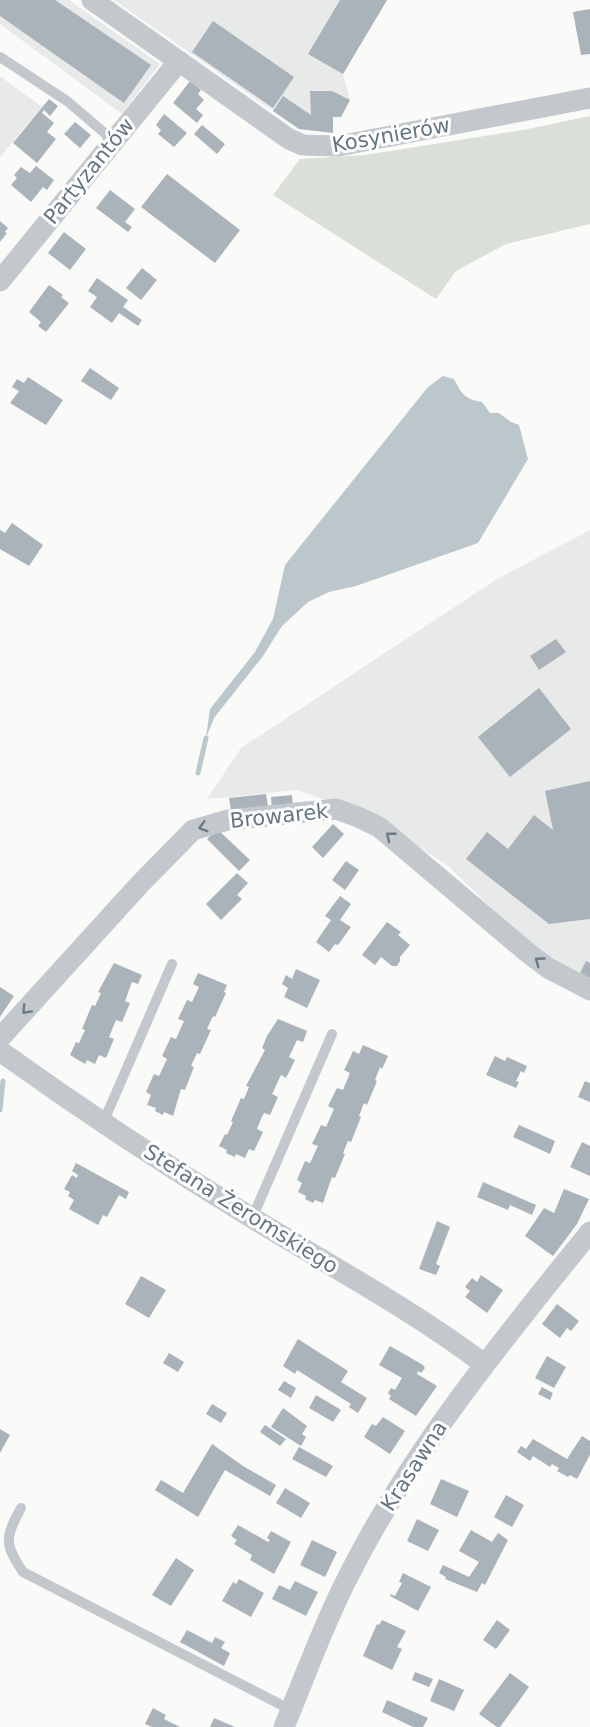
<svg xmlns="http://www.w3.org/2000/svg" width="590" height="1727" font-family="'DejaVu Sans',sans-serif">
<rect width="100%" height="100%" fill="#fafaf8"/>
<path fill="#e8e9e9" d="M0 0H69L160 64 122 114 0 24Z
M114 0H387L343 74 350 100 341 117H333V133L299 129Z
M0 76 42 107 0 157Z
M590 530V978L543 958 448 866 377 819 298 790 207 799 241 748 497 579Z"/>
<path fill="#dadfd7" d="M590 116V224L506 244 456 271 436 299 273 195 300 159 365 155 523 130Z"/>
<path fill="#bbc7cb" d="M443 376 454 379C462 394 464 399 482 402L490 413H499L511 422 519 425 528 459 478 543 356 586 329 592 308 602 282 626 263 656 214 718 206 738 210 709 255 652 273 619 285 565 428 387Z"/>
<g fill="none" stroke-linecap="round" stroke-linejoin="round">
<path stroke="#bbc7cb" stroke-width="5" d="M198 773 206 738
M0 1110 3 1081"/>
</g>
<path fill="#aab3b9" d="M0 0H55L151 65 124 103 0 16Z
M340 0H387L343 74 308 54Z
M590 9V54L581 55 573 12Z
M213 21 294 77 273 108 192 52Z
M190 81 201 90 198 94 204 100 196 109 203 115 197 123 173 103Z
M310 91H332L350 100 341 117H333V133L299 129 273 111 283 96 311 115Z
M49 99 58 106 50 116 44 110 42 113 54 123 47 132 56 139 37 163 13 143Z
M164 114 187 133 174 147 158 134 161 130 156 125Z
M75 122 91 135 80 148 64 134Z
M202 125 225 144 217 154 194 134Z
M36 166 54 180 47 190 43 187 31 202 11 185 17 178 14 175 21 167 30 173Z
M167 174 240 230 215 263 141 207Z
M110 190 135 209 125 222 132 227 128 232 96 208Z
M0 221 8 228 5 232 7 233 0 242Z
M64 232 86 249 70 270 48 253Z
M142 268 157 280 141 300 126 288Z
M97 278 128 300 123 307 142 320 138 326 119 313 112 323 90 307 97 297 88 291Z
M49 285 63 295 61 297 69 303 46 332 38 326 41 322 29 312Z
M90 368 119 388 111 400 81 381Z
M28 377 63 400 46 425 10 403 19 391 12 387 17 379 24 383Z
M12 523 43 545 29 566 0 549V530L5 533Z
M556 639 566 652 539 670 530 656Z
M539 688 571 729 510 777 478 737Z
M590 781V919L549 924 466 859 487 832 508 849 534 815 553 830 545 791Z
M266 794 268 807 231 811 229 798Z
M292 795 293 808 272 810 271 797Z
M333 824 344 834 323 858 312 847Z
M217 829 250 860 239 871 207 839Z
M346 861 359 870 345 890 332 880Z
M237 873 248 883 237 895 242 899 221 920 206 904Z
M340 896 351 904 340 920 351 927 338 945 335 944 329 952 316 942 331 920 325 916Z
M387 922 401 932 398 935 410 945 400 957V961L397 966H392L381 957 375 965 362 955Z
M586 961 590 963V978L580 973Z
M114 963 142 975 138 984 132 982 125 1001 130 1003 122 1022 116 1020 109 1037 114 1039 106 1058 99 1055 95 1064 87 1060 85 1064 70 1055 76 1042 79 1043 85 1030 82 1029 92 1005 95 1006 101 993 98 992Z
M296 969 320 980 307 1008 284 997 288 988 282 984 286 975 292 979Z
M198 973 227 985 224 992 226 993 215 1017 213 1016 207 1029 211 1030 200 1054 197 1053 191 1066 194 1067 185 1090 181 1089 173 1116 164 1112 163 1115 155 1111 156 1108 147 1105 151 1095 146 1092 154 1074 159 1076 167 1059 162 1056 171 1037 176 1039 184 1021 178 1019 187 1000 192 1002 199 987 193 984Z
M0 987 14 996 0 1017Z
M278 1019 307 1031 303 1042 297 1040 289 1057 295 1060 286 1078 281 1075 272 1094 278 1097 270 1115 264 1113 260 1121 257 1129 263 1132 254 1151 249 1149 245 1158 236 1154 235 1157 226 1153 227 1150 219 1146 225 1134 227 1135 233 1122 231 1121 241 1098 244 1099 249 1087 246 1086 265 1050 262 1048 267 1036Z
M363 1045 388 1056 382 1069 380 1067 375 1080 377 1081 367 1105 364 1103 359 1116 361 1117 351 1142 348 1141 343 1153 345 1154 335 1178 332 1177 323 1203 315 1200 313 1203 305 1199 306 1196 298 1192 302 1183 297 1180 305 1161 310 1163 318 1146 312 1144 321 1125 326 1127 334 1109 328 1106 337 1088 343 1090 350 1073 344 1070 349 1060 353 1051 359 1054Z
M495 1056 505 1061 507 1057 527 1066 524 1073 521 1071 516 1081 519 1082 516 1088 486 1075Z
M585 1081 590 1083V1102L578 1097Z
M519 1125 555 1141 550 1154 513 1137Z
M582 1142 590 1146V1176L570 1167Z
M76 1163 129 1192 126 1199 119 1195 107 1217 103 1215 98 1225 69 1209 74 1200 68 1196 70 1192 64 1189 72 1175 77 1178 78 1175 72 1171Z
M483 1182 536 1205 532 1215 510 1205 508 1210 477 1197Z
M564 1189 589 1199 577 1224 553 1256 525 1236 544 1208 554 1213Z
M437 1221 450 1227 436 1264 440 1266 436 1275 419 1269Z
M481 1275 503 1290 487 1313 465 1297 470 1291 465 1287 472 1278 477 1282Z
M141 1276 166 1290 149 1318 125 1304Z
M557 1304 579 1321 571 1331 567 1328 560 1338 542 1324Z
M298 1339 348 1371 341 1382 367 1398 358 1413 349 1407 351 1404 297 1370 295 1374 283 1366Z
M390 1346 423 1365 425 1368 421 1373 418 1371 417 1374 437 1386 416 1416 389 1399 391 1396 388 1393 391 1388 395 1390 402 1378 379 1365Z
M169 1353 184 1362 178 1372 163 1363Z
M547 1356 566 1367 554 1388 535 1378Z
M284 1381 296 1388 291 1398 278 1390Z
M542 1387 553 1393 550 1400 538 1394Z
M316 1395 341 1410 333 1422 309 1408Z
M212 1404 227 1413 221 1423 206 1414Z
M283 1408 307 1426 302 1434 306 1437 301 1446 271 1427Z
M383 1417 405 1431 390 1454 364 1437 372 1424 376 1426Z
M265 1425 286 1439 280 1446 260 1432Z
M0 1429 10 1435 0 1453Z
M582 1436 590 1441V1455L577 1479 570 1475 568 1477 557 1471 559 1468 552 1464 550 1467 533 1456 530 1461 517 1452 521 1446 526 1449 533 1439 567 1459Z
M212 1444 243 1466 276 1485 270 1496 225 1470 198 1517 155 1490 161 1480 183 1493Z
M299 1447 333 1466 326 1477 292 1459Z
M441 1479 469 1491 457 1517 430 1504Z
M285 1488 310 1503 301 1518 276 1503Z
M506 1495 524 1505 512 1527 494 1517Z
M417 1519 439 1530 428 1551 407 1541Z
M238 1525 268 1542 270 1540 267 1538 271 1531 291 1542 274 1574 250 1560 252 1555 234 1544 237 1540 231 1536Z
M471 1530 492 1542 498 1533 508 1540 485 1585 482 1583 477 1592 445 1579 446 1577 439 1573 443 1565 469 1577 479 1562 459 1551Z
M312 1540 337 1552 325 1577 300 1565Z
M176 1558 194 1570 171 1606 152 1595Z
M403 1573 431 1587 418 1611 390 1596 391 1594 395 1596 402 1583 399 1582Z
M239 1579 264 1593 251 1617 222 1601 233 1582 236 1584Z
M295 1581 318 1592 306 1616 272 1599 279 1585 290 1590Z
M382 1620 406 1631 397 1647 402 1649 392 1670 363 1656 377 1624 379 1625Z
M497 1620 510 1630 496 1649 483 1640Z
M187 1630 212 1643 215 1637 225 1642 221 1648 230 1653 224 1666 180 1642Z
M415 1672 433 1679 429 1687 412 1680Z
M510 1673 529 1687 500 1727H497L479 1714Z
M439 1679 464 1690 454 1711 430 1701Z
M387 1700 428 1718 423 1727H413L382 1712Z
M153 1708 166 1715 164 1719 180 1727H152L145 1724Z
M214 1718 235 1727H210Z"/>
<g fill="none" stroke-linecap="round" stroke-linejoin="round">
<path stroke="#c3c8cc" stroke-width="10" d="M0 57 67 101 114 141
M103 1123 172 964
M250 1217 257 1207 332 1034
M21 1508C5 1537 4 1544 23 1572L291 1710"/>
<path stroke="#c3c8cc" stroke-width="21" d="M92 0 289 139 303 145 338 146 590 98
M0 281 179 61
M0 1038 140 884 193 830 228 820 336 809 358 817 379 827 527 952 548 968 590 990
M0 1051C82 1110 167 1166 254 1219 331 1266 412 1310 484 1364
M284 1727C305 1677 323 1625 348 1577 411 1451 502 1341 590 1232"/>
</g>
<defs><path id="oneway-chevron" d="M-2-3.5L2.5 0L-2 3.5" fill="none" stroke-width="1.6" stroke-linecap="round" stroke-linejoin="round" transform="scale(1.5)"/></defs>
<g stroke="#6a7a87">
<use href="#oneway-chevron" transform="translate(203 827) rotate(164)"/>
<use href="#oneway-chevron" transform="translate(390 836) rotate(-141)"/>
<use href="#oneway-chevron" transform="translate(539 961) rotate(-144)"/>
<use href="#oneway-chevron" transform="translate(26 1010) rotate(133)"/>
</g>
<g text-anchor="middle" stroke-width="6" stroke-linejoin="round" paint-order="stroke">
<g font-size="21" fill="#657683" stroke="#fff">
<text transform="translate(391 135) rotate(-10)" y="7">Kosynierów</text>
<text transform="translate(89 171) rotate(-51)" y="7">Partyzantów</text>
<text transform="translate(279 816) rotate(-6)" y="7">Browarek</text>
<text transform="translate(241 1209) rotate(32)" y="7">Stefana Żeromskiego</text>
<text transform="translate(414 1466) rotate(-57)" y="7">Krasawna</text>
</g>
</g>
</svg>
